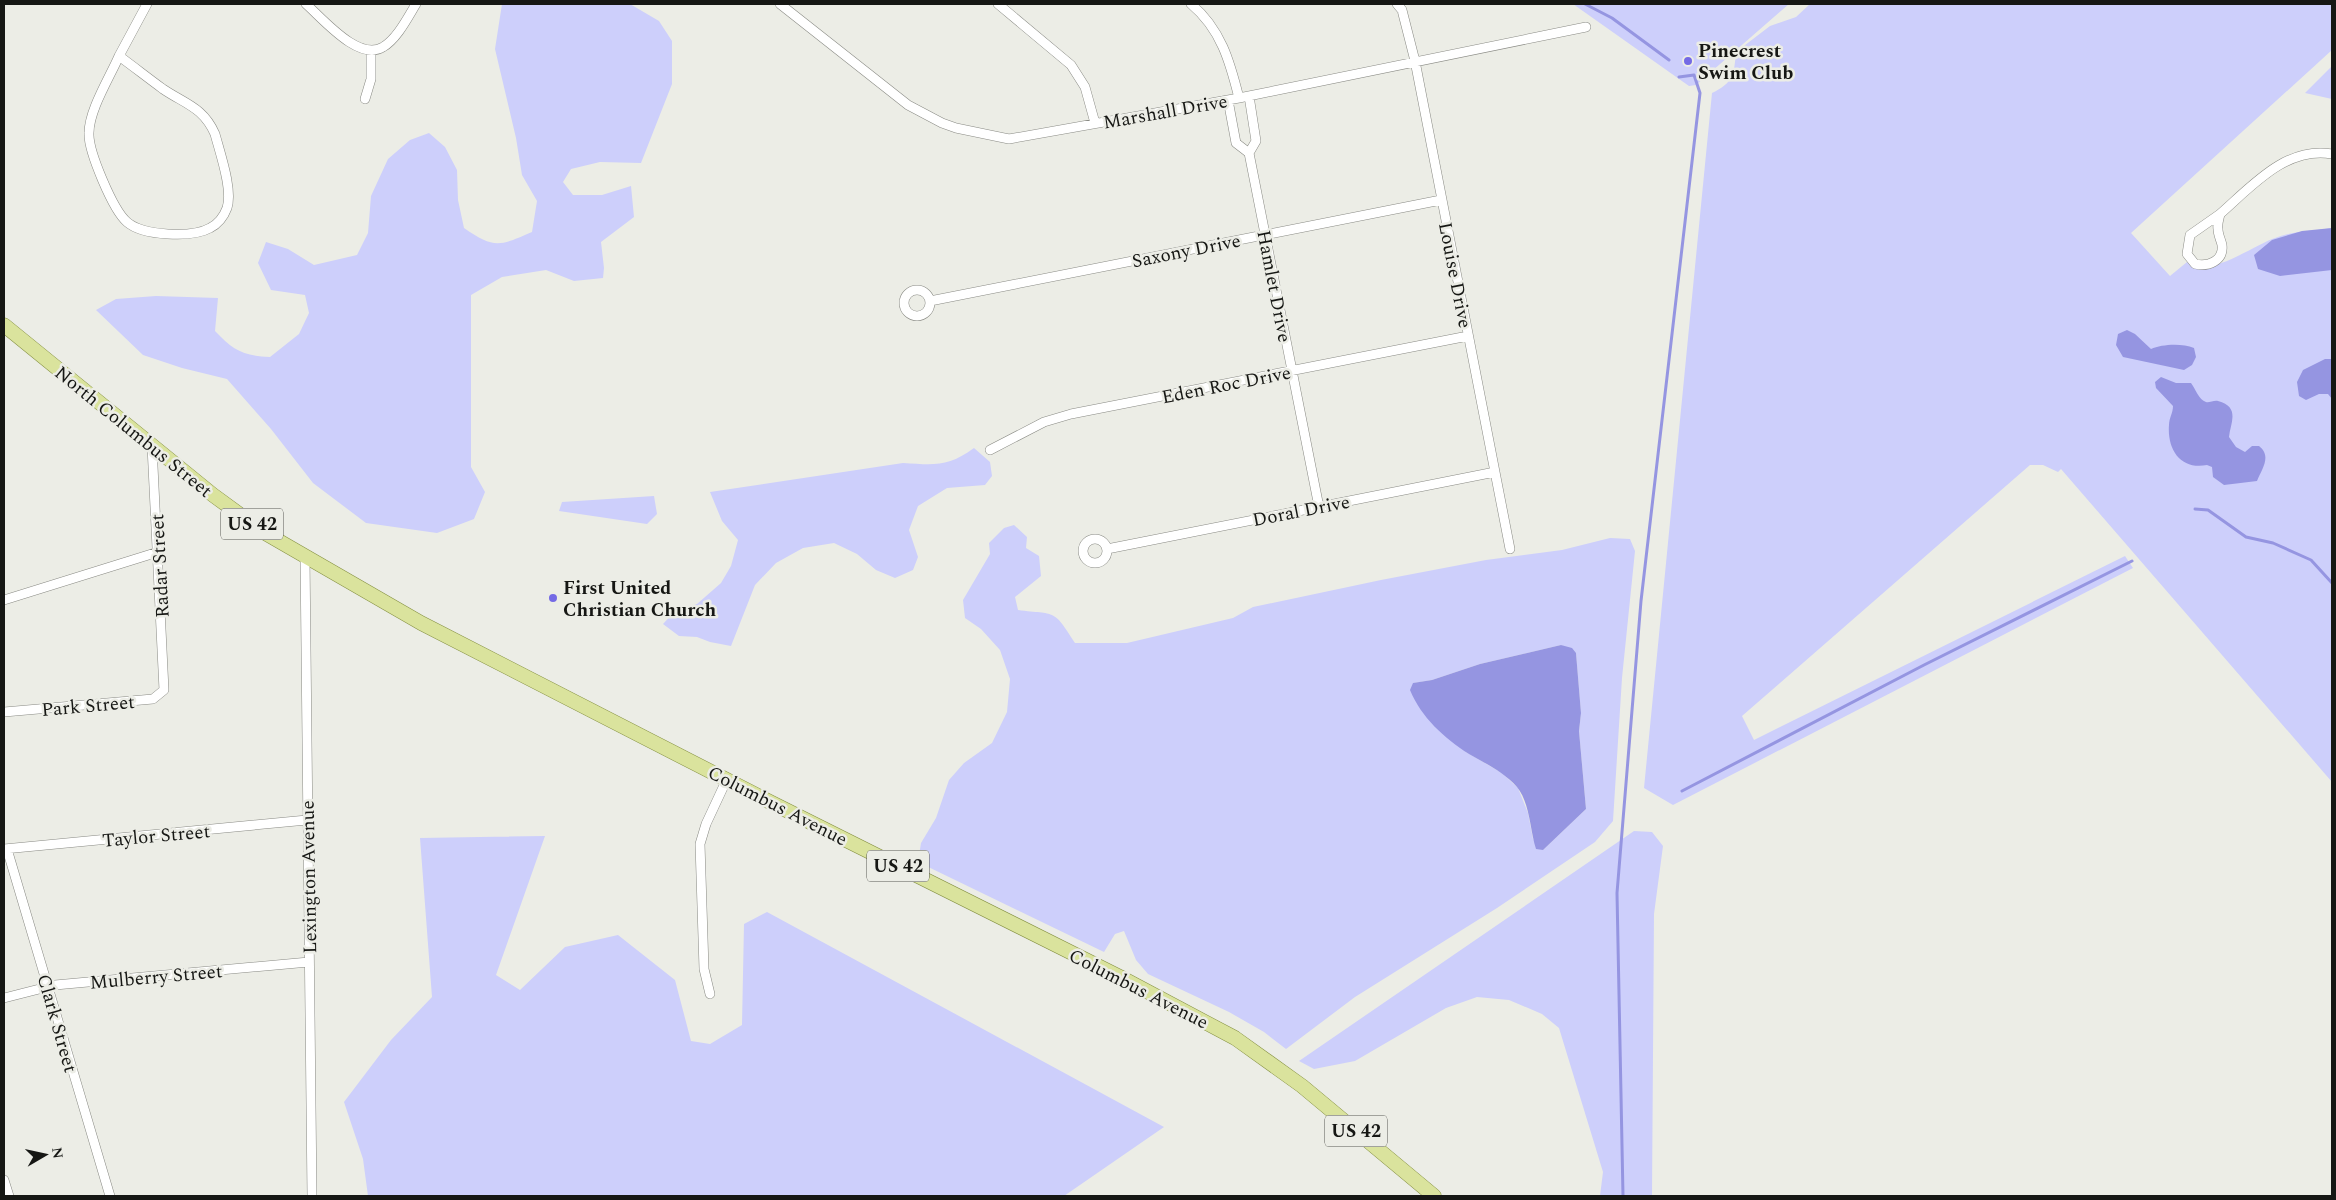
<svg xmlns="http://www.w3.org/2000/svg" width="2336" height="1200" font-family="Spectral,serif">
<rect width="100%" height="100%" fill="#ecede6"/>
<path fill="#cdcffb" fill-rule="evenodd" d="M502 4H630L659 21 672 41V84L641 163 600 162 571 169 563 182 573 195H602L631 186 634 217 601 242 604 268 603 278 574 281 546 270 502 277 471 295V467L485 492 474 519 437 533 366 523 313 483 271 429 227 379 182 368 143 355 96 310 116 299 156 296 218 298 215 331C233 350 243 356 270 357L299 334 309 313 305 295 271 290 258 263 266 242 288 249 314 265 357 255 368 233 371 196 388 159 410 140 429 133 445 147 457 170 458 200 464 228C494 249 500 246 532 232L537 201 522 175 516 138 495 49Z
M1573 4H1789L1696 85 1689 86Z
M1810 4H2332V50L2131 233 2170 276 2187 262C2207 280 2254 245 2275 238 2293 231 2314 231 2332 228V782L2061 469 2058 472 2043 465H2030L1742 716 1754 740 2125 556 2133 568 1673 805 1644 788 1712 93C1733 83 1734 75 1736 52L1770 26 1796 17Z
M2332 66V99L2305 93Z
M974 448 990 462 992 476 985 485 947 488 918 506 909 530 918 557 913 570 895 578 876 570 857 554 834 543 803 548 776 563 755 585 731 646 710 642 697 637 679 636 663 624 675 611 697 604 721 583 731 566 738 540 722 521 710 492 903 463C935 465 948 467 974 448Z
M654 496 657 514 647 524 559 511 562 502Z
M1014 525 1027 537 1026 548 1039 556 1041 576 1015 597 1018 610C1056 615 1053 608 1075 643H1127L1233 618 1253 607 1381 580 1486 560 1562 550 1610 538 1630 539 1635 551 1622 678 1613 821 1595 842 1497 908 1355 997 1286 1049 1264 1032 1229 1012 1148 974 1136 960 1124 931 1115 934 1104 952 918 862 921 843 936 818 949 780 964 763 992 743 1007 712 1010 679 1000 650 981 629 965 618 963 600 990 554 989 543 1004 528ZM1561 645 1576 653 1581 713 1579 731 1586 809 1543 850 1533 839 1528 813 1518 788 1502 773 1466 752 1414 683 1432 680 1480 664Z
M1634 831 1652 832 1663 846 1654 914 1652 1196H1600L1603 1172 1559 1028 1542 1014 1509 1000 1477 997 1446 1008 1355 1061 1314 1069 1299 1061Z
M545 836 496 975 520 990 565 947 618 935 675 980 691 1041 710 1044 742 1025 744 924 767 912 1164 1127 1064 1196H368L363 1159 344 1102 391 1040 432 997 420 838Z"/>
<path fill="#9595e1" d="M2332 228V270L2280 276 2258 269 2254 255 2272 240 2302 231Z
M2127 330 2135 334 2151 349C2162 344 2182 343 2194 348L2196 357 2192 365 2184 370 2123 357 2116 345 2118 334Z
M2325 359H2332V399L2328 394H2319L2306 400 2299 396 2297 382 2303 370Z
M2161 377 2176 383H2191C2195 388 2199 400 2206 402 2209 403 2214 400 2218 401 2241 407 2230 424 2229 437L2236 447 2245 452 2252 446H2259C2272 456 2262 469 2257 481L2224 485 2213 477 2212 467 2207 465C2181 470 2167 450 2169 425 2169 418 2173 413 2173 406L2156 388 2155 382Z
M1561 645 1572 648 1576 653 1581 713 1579 731 1586 809 1543 850 1536 849C1530 830 1530 803 1517 787 1504 772 1486 764 1469 754 1444 738 1421 717 1410 690L1413 683 1432 680 1480 664Z"/>
<g fill="none" stroke-linecap="round" stroke-linejoin="round">
<path stroke="#9595e1" stroke-width="3" d="M1585 4 1612 18 1669 60
M2195 509 2208 510 2246 537 2273 543 2311 560 2332 583
M1682 791 1924 665 2132 561
M1623 1196 1617 893 1641 601 1700 93 1694 75 1679 77"/>
<defs>
<path id="minor" d="M306 4C323 19 359 62 383 47 397 39 408 17 416 4
M780 4 908 105 942 123 956 128 1009 139 1239 98 1586 27
M998 4 1071 65 1085 87 1095 123
M1191 4C1221 29 1230 62 1239 98
M1397 4 1402 10 1415 61 1510 549
M119 56C134 67 148 78 163 89 185 104 203 107 215 134 220 153 233 190 227 208 224 216 218 224 210 228 192 238 143 236 127 222 113 210 88 151 89 133 89 110 110 77 119 56Z
M119 56 147 4
M1249 96 1256 141 1249 153 1319 507
M365 99 371 79V51
M1228 100 1236 143 1249 153
M2220 214C2219 219 2217 224 2218 229 2218 235 2221 240 2222 245 2224 261 2208 267 2195 264L2187 254 2190 235Z
M2220 214C2252 186 2286 146 2332 154
M904 303a13 13 0 1 1 26 0a13 13 0 1 1-26 0Z
M930 301 1441 200
M990 450 1044 422 1071 414 1468 336
M1083 551a12 12 0 1 1 24 0a12 12 0 1 1-24 0Z
M1107 549 1495 472
M305 557 312 1196
M4 600 158 552
M4 712 153 699 164 690 152 446
M4 849 307 820
M7 849 110 1196
M710 994 704 969 700 844 706 824 727 779
M4 998 55 985 309 962
M4 1180 9 1196"/>
<path id="primary" d="M4 325 213 495 265 533 421 623 770 802 1120 977 1235 1038 1302 1086 1434 1196"/>
</defs>
<use href="#minor" stroke="#898a84" stroke-width="10"/>
<use href="#primary" stroke="#859043" stroke-width="15"/>
<use href="#minor" stroke="#fff" stroke-width="9"/>
<use href="#primary" stroke="#dae39d" stroke-width="14"/>
</g>
<g fill="#746ae5" stroke="#ecede6" stroke-width="2">
<circle cx="1688" cy="61" r="5"/>
<circle cx="553" cy="598" r="5"/>
</g>
<g text-anchor="middle" stroke-width="5" stroke-linejoin="round" paint-order="stroke">
<g fill="#ecede6" stroke="#565753" stroke-width="1">
<rect x="221" y="508.5" width="62" height="31" rx="4"/>
<rect x="867" y="850.5" width="62" height="31" rx="4"/>
<rect x="1325" y="1115.5" width="62" height="31" rx="4"/>
</g>
<g font-size="18" font-weight="bold" fill="#161714">
<text x="252" y="530">US 42</text>
<text x="898" y="872">US 42</text>
<text x="1356" y="1137">US 42</text>
</g>
<g font-size="19" font-weight="bold" fill="#161714" stroke="#ecede6" text-anchor="start">
<text x="1698" y="57">Pinecrest<tspan x="1698" dy="22">Swim Club</tspan></text>
<text x="563" y="594">First United<tspan x="563" dy="22">Christian Church</tspan></text>
</g>
<g font-size="19" fill="#161714" stroke="#ecede6">
<text transform="translate(1165 111) rotate(-10)" y="7">Marshall Drive</text>
<text transform="translate(1186 250) rotate(-11)" y="7">Saxony Drive</text>
<text transform="translate(1456 275) rotate(79)" y="7">Louise Drive</text>
<text transform="translate(1275 286) rotate(79)" y="7">Hamlet Drive</text>
<text transform="translate(1226 384) rotate(-11)" y="7">Eden Roc Drive</text>
<text transform="translate(134 431) rotate(39)" y="7">North Columbus Street</text>
<text transform="translate(1301 510) rotate(-11)" y="7">Doral Drive</text>
<text transform="translate(159 566) rotate(-93)" y="7">Radar Street</text>
<text transform="translate(88 705) rotate(-5)" y="7">Park Street</text>
<text transform="translate(778 805) rotate(27)" y="7">Columbus Avenue</text>
<text transform="translate(156 835) rotate(-5)" y="7">Taylor Street</text>
<text transform="translate(308 877) rotate(-91)" y="7">Lexington Avenue</text>
<text transform="translate(156 976) rotate(-5)" y="7">Mulberry Street</text>
<text transform="translate(1139 988) rotate(27)" y="7">Columbus Avenue</text>
<text transform="translate(58 1023) rotate(74)" y="7">Clark Street</text>
</g>
</g>
<rect width="2336" height="1200" fill="none" stroke="#161714" stroke-width="10"/>
<g transform="translate(45 1155) rotate(81)" stroke="#ecede6" stroke-width="4" paint-order="stroke">
<path d="M0-4L9 19L0 12L-9 19Z" fill="#161714"/>
<text y="-8" font-size="14" font-weight="bold" text-anchor="middle" fill="#161714">N</text>
</g>
</svg>
